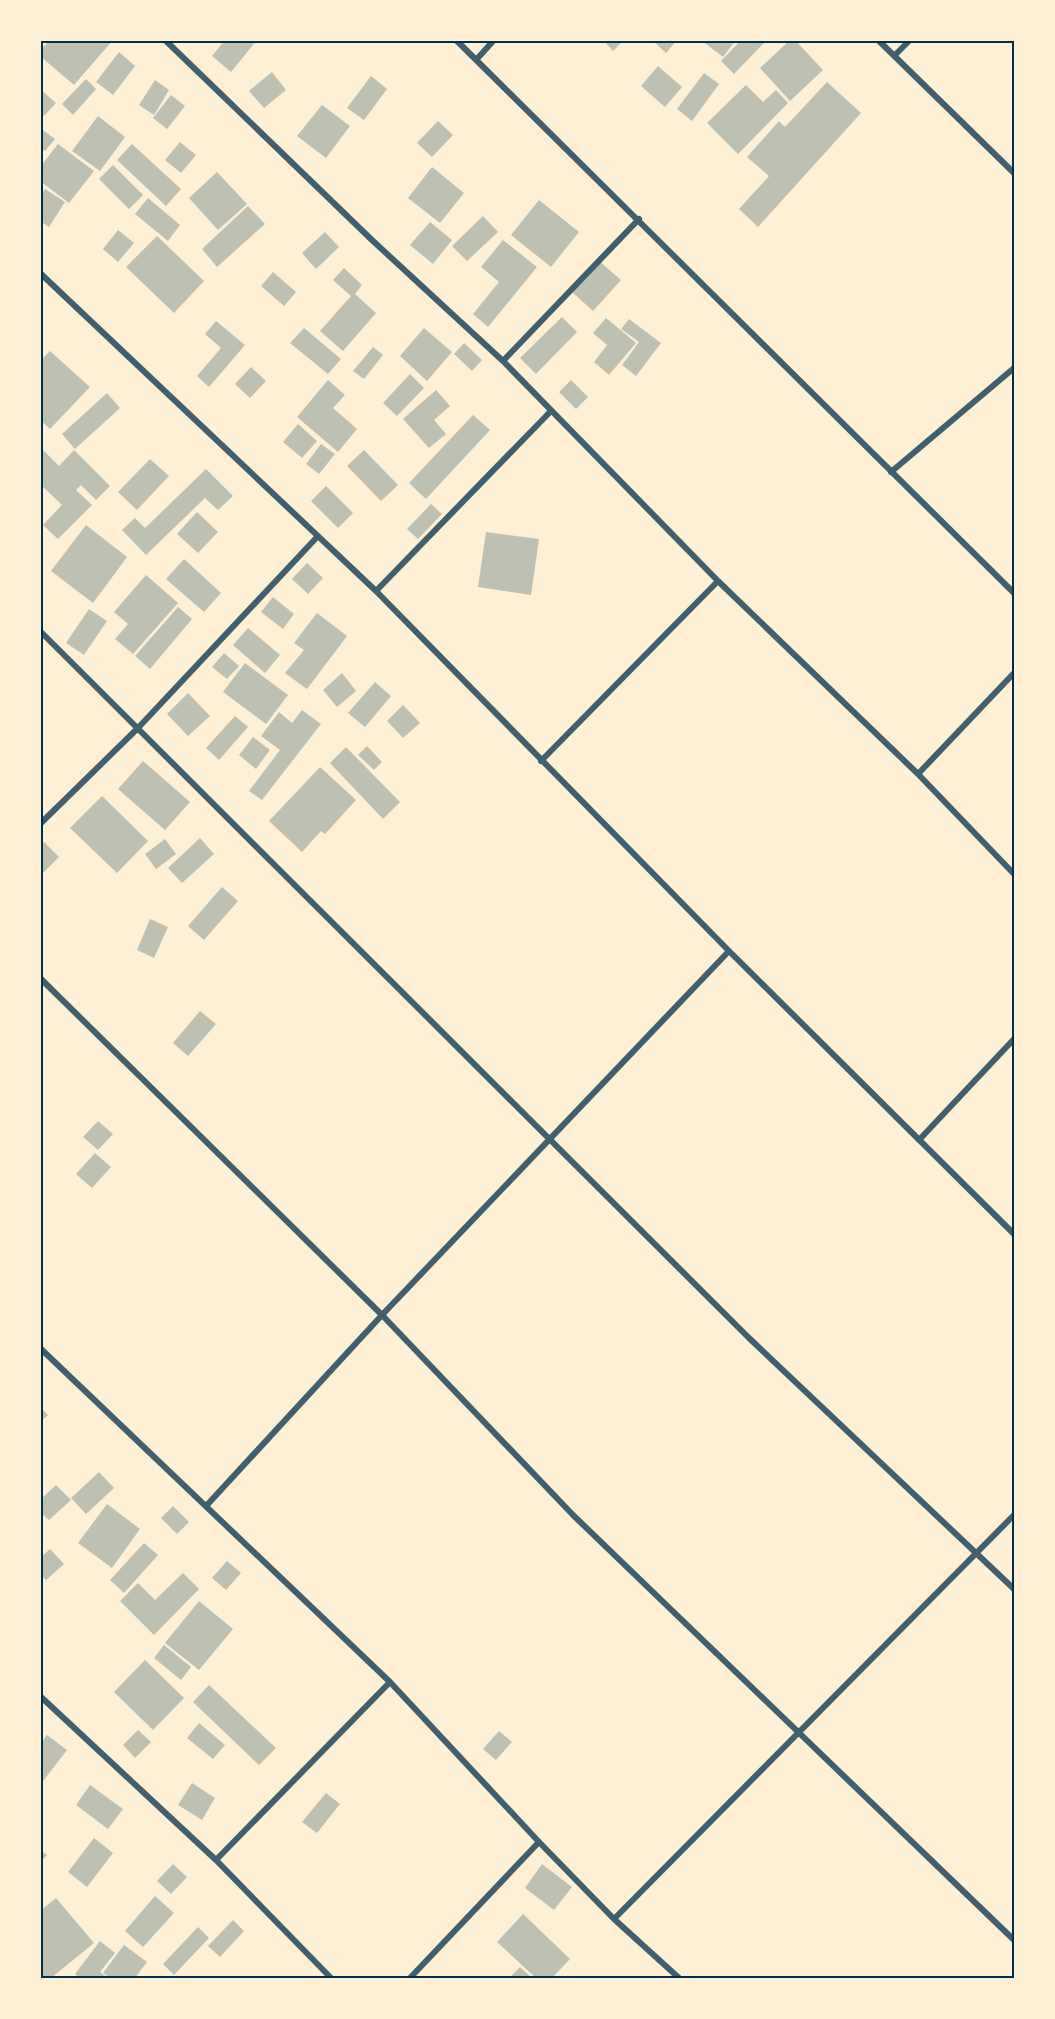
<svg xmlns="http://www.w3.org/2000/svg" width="1055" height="2019" font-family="Roboto,sans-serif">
<rect width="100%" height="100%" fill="#fdf0d5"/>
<path fill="#bec0b2" d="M50 40H113L74 85 40 56V51Z
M225 40H257L231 72 212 56Z
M603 40H624L613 51Z
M652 40H677L666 53Z
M701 40H736L723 57Z
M741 40H767L734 74 721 61Z
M790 40H795L823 70 790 101 760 68Z
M119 52 135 66 113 95 96 82Z
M658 66 682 87 665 107 641 86Z
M272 72 286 90 264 108 249 91Z
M704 73 719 84 692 121 677 109Z
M371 76 387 89 364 120 347 108Z
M86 79 96 89 73 115 62 104Z
M155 80 169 90 154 115 139 105Z
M827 82 861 113 758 227 739 209 769 176 747 157 779 121 785 127Z
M746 85 763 102 776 90 788 103 738 154 707 123Z
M40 89 56 103 44 116 40 112Z
M171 95 185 106 167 129 153 118Z
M322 105 350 126 326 158 297 136Z
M98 116 125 137 100 171 72 151Z
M438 121 453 135 432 157 417 143Z
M40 128 55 139 45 151 40 148Z
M180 142 196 155 181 173 165 160Z
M58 144 94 171 69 203 40 181V167Z
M132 144 181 189 166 206 117 160Z
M113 165 143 195 129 209 99 179Z
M432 167 464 193 440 223 408 198Z
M217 172 247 204 218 230 189 198Z
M45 189 65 202 49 227 40 221V197Z
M148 198 180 225 168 241 135 214Z
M539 200 579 232 551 267 511 235Z
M248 206 265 224 217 267 202 249Z
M483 216 498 232 467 261 452 246Z
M430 222 452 240 433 264 410 245Z
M118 230 134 243 118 262 103 249Z
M325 232 339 247 316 269 302 253Z
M157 236 204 281 174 313 126 267Z
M503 240 537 267 488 327 473 314 499 282 481 267Z
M598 260 621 280 593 311 571 291Z
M344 268 362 285 355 294 376 313 343 351 320 331 351 296 333 280Z
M273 272 296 292 284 306 261 286Z
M562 317 577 332 536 374 520 358Z
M606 318 636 343 609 375 594 362 607 345 593 333Z
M629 319 661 343 636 376 622 365 639 342 621 329Z
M216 321 245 345 209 387 197 376 221 348 205 334Z
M304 328 341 359 328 374 290 343Z
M424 328 452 352 427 381 400 356Z
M464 343 482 360 472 371 454 354Z
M373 347 383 355 364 379 353 371Z
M50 351 90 387 50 429 40 420V361Z
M251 367 266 381 250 398 235 384Z
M410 374 424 388 397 416 383 403Z
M328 380 345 395 333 408 357 429 338 452 297 417Z
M571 380 588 397 576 409 559 392Z
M436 390 450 406 434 420 446 434 429 448 403 419Z
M107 393 120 408 75 449 62 434Z
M473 415 490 430 426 499 409 483Z
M298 424 317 441 302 458 283 442Z
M321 444 335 454 319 474 306 464Z
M40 447 59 466 74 450 110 486 96 500 81 485 76 490 92 505 58 539 43 525 62 505 40 484Z
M364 450 398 485 381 501 347 466Z
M150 459 169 476 137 510 118 492Z
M206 469 233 496 218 510 205 498 146 555 122 530 135 518 145 528Z
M326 486 353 513 338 528 311 501Z
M431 504 442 514 418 539 407 529Z
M197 512 218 532 198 553 177 534Z
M86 525 127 557 93 603 51 571Z
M486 532 539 539 531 595 478 587Z
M184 559 221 593 204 612 166 579Z
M307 563 323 578 308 594 292 579Z
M146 575 178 603 133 654 115 639 128 624 114 612Z
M273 597 294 614 283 629 261 612Z
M178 607 192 619 150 669 135 656Z
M89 609 107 621 84 655 66 643Z
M317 613 347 636 307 689 285 673 304 650 294 643Z
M248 628 280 655 265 673 233 645Z
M224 653 239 666 227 679 212 667Z
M245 663 288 695 266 724 223 692Z
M342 673 356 691 337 707 323 690Z
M375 682 391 696 365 727 348 713Z
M188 693 210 716 188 736 167 714Z
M403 705 420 723 403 738 387 721Z
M302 710 321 724 262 800 249 791 280 750 261 736 279 712 292 723Z
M235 716 248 727 219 760 206 748Z
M253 737 270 750 256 769 239 755Z
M367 746 382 762 374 770 358 755Z
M346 747 400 802 383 819 330 763Z
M143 761 190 802 165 830 118 789Z
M320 767 356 800 325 834 321 831 302 852 269 821Z
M102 796 148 841 117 873 70 828Z
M200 838 214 854 182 883 168 868Z
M165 839 176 854 156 869 145 854Z
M44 842 59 857 40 876V846Z
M222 887 238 901 204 940 188 926Z
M150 919 168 927 154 958 137 950Z
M200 1011 216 1024 188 1056 173 1043Z
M98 1121 113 1134 98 1150 83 1137Z
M95 1153 111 1167 92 1188 76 1174Z
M40 1407 48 1415 40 1422Z
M99 1472 114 1488 86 1514 71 1498Z
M56 1485 71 1500 49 1520 40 1512V1500Z
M107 1504 140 1529 112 1568 78 1543Z
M173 1506 189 1522 177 1534 161 1518Z
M144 1543 158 1555 124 1593 110 1580Z
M50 1549 64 1564 46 1580 40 1574V1558Z
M227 1561 241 1573 226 1590 212 1578Z
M183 1573 199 1589 154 1635 120 1601 138 1583 155 1600Z
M199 1601 233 1629 199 1670 165 1643Z
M164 1645 191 1667 181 1680 154 1658Z
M145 1660 184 1698 153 1730 114 1692Z
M209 1685 276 1748 259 1765 193 1702Z
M199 1723 225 1745 213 1759 187 1738Z
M138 1730 151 1742 135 1758 123 1745Z
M499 1731 512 1742 496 1760 483 1749Z
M47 1735 67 1750 40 1785V1744Z
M192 1783 215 1798 202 1820 178 1805Z
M90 1785 123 1809 108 1829 76 1805Z
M326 1793 340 1804 317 1833 302 1822Z
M94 1838 113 1853 87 1887 68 1872Z
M40 1850 47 1855 40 1863Z
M173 1864 187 1877 171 1894 157 1881Z
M542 1864 572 1887 554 1910 525 1888Z
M155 1896 174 1913 143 1947 125 1931Z
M56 1898 94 1943 51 1978H40V1911Z
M523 1914 570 1959 552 1978H536L497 1942Z
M233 1920 244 1931 220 1957 208 1946Z
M198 1927 209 1938 174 1975 163 1964Z
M100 1941 115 1953 100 1972 108 1978H80L75 1974Z
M124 1945 147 1962 135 1978H111L103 1973Z
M520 1967 532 1978H509Z"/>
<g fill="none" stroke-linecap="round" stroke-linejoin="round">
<path stroke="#3f606c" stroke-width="6" d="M165 40 373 241 503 361 718 581 918 774 1014 874
M456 40 1014 593
M878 40 1014 173
M894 56 910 40
M476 60 494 40
M40 273 376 591 729 951 1014 1234
M503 361 639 219
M891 472 1014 368
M376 591 550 412
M40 631 749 1338 1014 1589
M541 761 718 581
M918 774 1014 673
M40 824 138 728 318 536
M40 978 382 1315 573 1515 1014 1940
M919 1140 1014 1039
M40 1348 390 1682 539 1842 614 1919 679 1978
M207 1505 382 1315 729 951
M40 1696 216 1860 331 1978
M216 1860 390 1682
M614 1919 1014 1515
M410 1978 539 1842"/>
</g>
<rect width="1055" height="2019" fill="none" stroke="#fdf0d5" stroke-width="84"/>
<rect x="42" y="42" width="971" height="1935" fill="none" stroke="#003049" stroke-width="2"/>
</svg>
